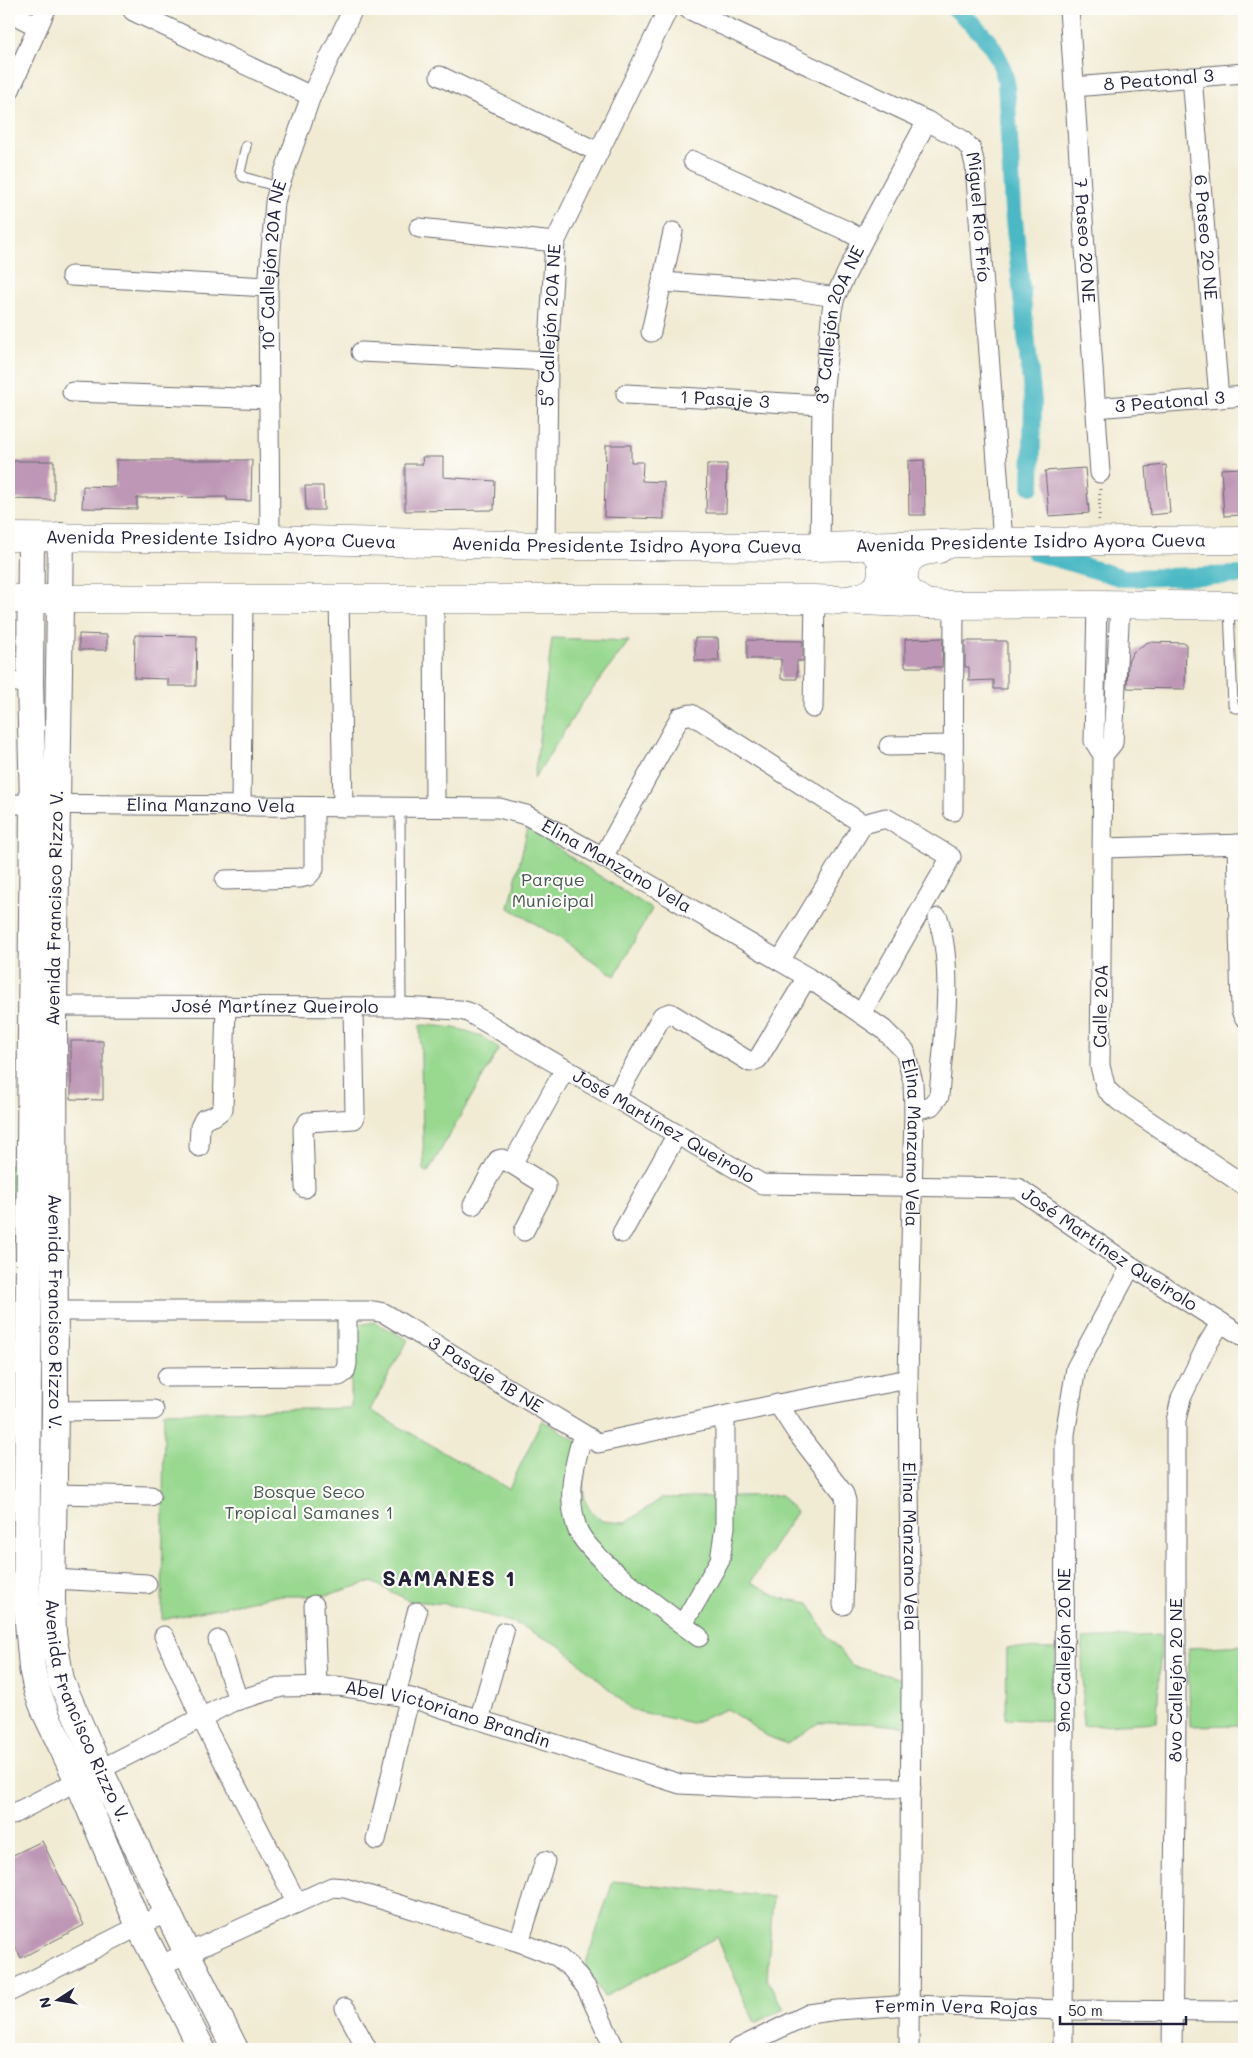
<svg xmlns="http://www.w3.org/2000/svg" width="1253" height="2058" font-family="Mali,sans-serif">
<rect width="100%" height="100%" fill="#fdfcf7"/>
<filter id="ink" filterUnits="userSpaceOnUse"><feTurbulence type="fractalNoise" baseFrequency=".02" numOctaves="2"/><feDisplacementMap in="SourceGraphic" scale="10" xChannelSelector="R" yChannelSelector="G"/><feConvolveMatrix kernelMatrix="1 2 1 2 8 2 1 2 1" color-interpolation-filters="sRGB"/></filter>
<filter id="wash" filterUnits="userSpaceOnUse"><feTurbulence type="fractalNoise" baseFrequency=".0096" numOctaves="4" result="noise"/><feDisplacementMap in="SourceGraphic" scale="20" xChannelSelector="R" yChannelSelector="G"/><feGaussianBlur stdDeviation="1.12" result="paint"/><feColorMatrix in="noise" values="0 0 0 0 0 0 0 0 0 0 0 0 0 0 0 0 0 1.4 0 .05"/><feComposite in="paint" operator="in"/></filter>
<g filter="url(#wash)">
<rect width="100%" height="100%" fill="#f1ebd3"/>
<path fill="#98d88f" stroke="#5d7d65" d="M552 638 629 641 581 705 534 779Z
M528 827 579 863 652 909 615 976 561 939 509 908Z
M420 1025C448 1026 478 1029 499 1049L428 1172 424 1171Z
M9 1165H16L13 1259H9Z
M375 1322 408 1340 370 1410 509 1489 542 1420 589 1449C582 1465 580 1490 588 1507 591 1512 598 1517 602 1521L625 1523 662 1498 781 1495 796 1512 751 1582 781 1598 809 1603 825 1633 853 1666 906 1680V1727L868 1723H818L787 1744 767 1736 727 1709 692 1723 632 1710 562 1647 515 1623 447 1604 410 1601 372 1582 323 1596H273L162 1620 164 1412 351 1408V1326Z
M1161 1635 1157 1722 1083 1726 1082 1639Z
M1244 1645V1725L1190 1726 1188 1648Z
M1007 1648 1056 1649 1053 1721 1006 1719Z
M613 1881 773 1897 767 1979 784 2009 755 2023 717 1937 604 1997 585 1966Z"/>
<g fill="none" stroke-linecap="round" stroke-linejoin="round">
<path stroke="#4bb9c5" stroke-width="18" d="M956 9C980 30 999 48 1006 81L1013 210 1033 402 1031 486
M1035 552 1123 578 1244 575"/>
</g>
<g id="blocks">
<path fill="#bd97b5" d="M606 445H631V462H643L642 481 664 482V519L604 517Z
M422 457H443V477L495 481 494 510 405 511V464H423Z
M116 460H252L251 501 227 500V497L137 498V509L82 508 83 486 116 487Z
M924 460 925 515H909L908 461Z
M9 461H54V500L9 499Z
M707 464H727L726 513H706Z
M1166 465 1170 513 1150 515 1146 467Z
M1085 468 1089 513 1049 516 1045 471Z
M1240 468 1242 515 1224 516 1221 469Z
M305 486H323L324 510H306Z
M79 634 107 635V650H79Z
M135 635 197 636 196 686H168V679L134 678Z
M695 638H718L719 661H695Z
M943 638 942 667H905V639Z
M747 640 803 641V661H797V679H781V659H747Z
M965 641H1007V689H993V680L969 681V667H965Z
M1148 642 1186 643 1185 689 1127 688 1128 662 1133 652Z
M71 1041H103V1100L71 1099Z
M42 1841 84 1925 21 1958 9 1934V1857Z"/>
</g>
</g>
<g filter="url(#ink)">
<use href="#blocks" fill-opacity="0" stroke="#6a6870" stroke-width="1"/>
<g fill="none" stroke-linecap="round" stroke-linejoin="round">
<defs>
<path id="lane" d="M246 146 240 172 243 177 279 187
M1229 608 1233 705 1235 708H1244
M400 807 401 1007"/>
<g id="street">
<path id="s1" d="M688 9 927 121 961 139 971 149 975 165 1003 542"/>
<path id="s2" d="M1069 9 1100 473"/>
<path d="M133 11 311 96"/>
<path d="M9 12 37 26"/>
<path d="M440 76 598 152"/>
<path id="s3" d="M1192 77 1219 398"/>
<path id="s4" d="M1074 87 1244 73"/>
<path d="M9 92 46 9"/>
<path d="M693 161 845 230 863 240"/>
<path d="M419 228 555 242"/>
<path d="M71 276 268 287"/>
<path d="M662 282 797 291 835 297"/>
<path d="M651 332 673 232"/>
<path d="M361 352 548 361"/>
<path d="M72 392 270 399"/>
<path id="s5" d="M626 394 822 405"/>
<path id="s6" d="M1095 408 1244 396"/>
<path id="s7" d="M270 539 268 287 275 202 279 187 311 96 353 9"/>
<path id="s8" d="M546 546 548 361 555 242 668 9"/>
<path id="s9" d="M820 547 822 405 832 310 835 297 863 240 927 121"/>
<path d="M339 599 343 807"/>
<path d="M434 599 435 807"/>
<path d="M1097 604 1094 741 1103 755 1100 1066 1106 1089 1119 1101 1244 1185"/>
<path d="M9 682H30"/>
<path d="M813 708 815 599"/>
<path d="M889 746 953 745"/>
<path d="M1103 755 1113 743 1120 604"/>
<path id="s10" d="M9 804 499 808 526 815 603 857 807 977 883 1029 905 1051 913 1082 914 1110 908 1379 911 1680 909 2049"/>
<path d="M241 806 243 598"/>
<path d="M953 811 954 605"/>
<path d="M1237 844 1241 1011 1244 1017"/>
<path d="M1103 848 1244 844"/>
<path d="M603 857 680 717 691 714 863 824 886 818 951 857 861 1014"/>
<path d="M225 880 300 878 308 876 314 869V807"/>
<path d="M780 961 863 824"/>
<path id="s11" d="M54 1006 401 1007 460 1010 468 1012 762 1184 1018 1188 1131 1266 1244 1337"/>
<path d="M616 1097 662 1016 670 1013 750 1062 758 1059 807 977"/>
<path d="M914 1110 931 1106 939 1096C943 1040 955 971 938 918"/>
<path d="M199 1147 200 1127 204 1119 214 1116 223 1109 226 1006"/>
<path d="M305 1188 303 1129 308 1122 354 1119 355 1113 353 1007"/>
<path d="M473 1205 498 1160 502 1159 512 1164"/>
<path d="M524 1231 546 1188V1185L512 1164 565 1069"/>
<path d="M622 1233 677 1134"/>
<path id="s12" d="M54 1311H374L384 1313 598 1443 778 1404 908 1379"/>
<path d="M167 1377 339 1376 345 1372 347 1364V1311"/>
<path d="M778 1404 797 1433 844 1494 846 1501 843 1605"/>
<path d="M55 1411 154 1410"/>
<path d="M583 1434C574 1465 566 1496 577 1528 588 1559 671 1615 699 1637"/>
<path d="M54 1494 151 1496"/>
<path d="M52 1579 147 1584"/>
<path d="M314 1605 317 1686"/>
<path d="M683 1624 720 1560 725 1527V1416"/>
<path d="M164 1636 201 1718 297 1903"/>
<path d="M218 1640 238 1700"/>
<path d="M396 1695 417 1612"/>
<path d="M479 1720 504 1632"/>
<path id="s13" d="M9 1816 232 1702 282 1687 338 1686 411 1698 680 1784 741 1787 911 1788"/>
<path d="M376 1840 406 1712 411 1698"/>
<path d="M519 1942 545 1861"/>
<path d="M159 1966 332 1887 345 1888 519 1942 558 1957 572 1969 586 1987 615 2049"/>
<path d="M9 1992 167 1912"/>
<path d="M345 2008 367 2049"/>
<path id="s14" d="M737 2049 809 2014 837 2010 910 2005 1062 2010 1244 2011"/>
<path id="s15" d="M1063 2049 1065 1434 1076 1368 1131 1266"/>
<path id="s16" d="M1172 2049 1176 1719V1421L1181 1398 1207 1345 1221 1322"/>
</g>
<g id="secondary">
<path id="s17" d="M61 536 54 1006 55 1411 52 1599 53 1634 61 1681 100 1770 187 1953 235 2049"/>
<path d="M31 537 30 682 33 804 26 1599 32 1668 37 1691 46 1714 78 1781 139 1926 202 2049"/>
</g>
<g id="primary">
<path id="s18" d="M9 537 270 539 546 546 820 547 1003 542 1244 540"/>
<path d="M9 599H815L954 605 1097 604 1244 606"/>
<path d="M848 600C856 598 868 596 874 590 883 583 884 565 879 556 876 552 871 548 867 545"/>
<path d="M928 604C914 597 902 591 904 573 905 568 906 563 910 559 917 551 929 550 939 549"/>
</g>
</defs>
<use href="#lane" stroke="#6a6870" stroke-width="11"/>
<use href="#street" stroke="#6a6870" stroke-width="21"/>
<use href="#secondary" stroke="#6a6870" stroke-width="28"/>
<use href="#primary" stroke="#6a6870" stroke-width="29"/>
<path stroke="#6a6870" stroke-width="3" stroke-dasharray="1 4" stroke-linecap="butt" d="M1099 520 1100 489"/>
<use href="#lane" stroke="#fff" stroke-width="9"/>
<use href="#street" stroke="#fff" stroke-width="19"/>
<use href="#secondary" stroke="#fff" stroke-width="26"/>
<use href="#primary" stroke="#fff" stroke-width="28"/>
</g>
</g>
<g text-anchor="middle" stroke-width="4.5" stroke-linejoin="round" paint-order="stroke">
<g font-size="18" fill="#22223b" stroke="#fdfcf7">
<text dy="6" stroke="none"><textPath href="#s4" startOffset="85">8 Peatonal 3</textPath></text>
<text dy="6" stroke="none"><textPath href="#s1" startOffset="385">Miguel Río Frío</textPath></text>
<text dy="6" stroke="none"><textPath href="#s3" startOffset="161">6 Paseo 20 NE</textPath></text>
<text dy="6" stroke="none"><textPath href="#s2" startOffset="232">7 Paseo 20 NE</textPath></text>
<text dy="6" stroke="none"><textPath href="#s7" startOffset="274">10° Callejón 20A NE</textPath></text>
<text dy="6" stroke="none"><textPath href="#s8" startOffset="221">5° Callejón 20A NE</textPath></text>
<text dy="6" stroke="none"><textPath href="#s9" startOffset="225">3° Callejón 20A NE</textPath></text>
<text dy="6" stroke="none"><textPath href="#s5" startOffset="99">1 Pasaje 3</textPath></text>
<text dy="6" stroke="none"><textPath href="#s6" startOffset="75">3 Peatonal 3</textPath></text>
<text dy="6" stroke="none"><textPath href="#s18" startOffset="212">Avenida Presidente Isidro Ayora Cueva</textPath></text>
<text dy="6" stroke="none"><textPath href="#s18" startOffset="1022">Avenida Presidente Isidro Ayora Cueva</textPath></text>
<text dy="6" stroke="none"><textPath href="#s18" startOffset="618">Avenida Presidente Isidro Ayora Cueva</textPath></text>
<text dy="6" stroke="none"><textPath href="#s10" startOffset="202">Elina Manzano Vela</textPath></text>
<text dy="6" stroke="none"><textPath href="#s10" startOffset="622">Elina Manzano Vela</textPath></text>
<text transform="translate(55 908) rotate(-89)" y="6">Avenida Francisco Rizzo V.</text>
<text transform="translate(1101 1006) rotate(-89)" y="6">Calle 20A</text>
<text dy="6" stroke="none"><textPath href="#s11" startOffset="221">José Martínez Queirolo</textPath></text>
<text dy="6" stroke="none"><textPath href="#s11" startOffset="641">José Martínez Queirolo</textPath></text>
<text dy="6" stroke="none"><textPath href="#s10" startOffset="1058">Elina Manzano Vela</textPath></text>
<text dy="6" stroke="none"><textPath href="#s11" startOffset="1121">José Martínez Queirolo</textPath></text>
<text dy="6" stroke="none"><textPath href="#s17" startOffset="776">Avenida Francisco Rizzo V.</textPath></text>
<text dy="6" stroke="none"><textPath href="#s12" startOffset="449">3 Pasaje 1B NE</textPath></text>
<text dy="6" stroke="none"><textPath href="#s10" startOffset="1462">Elina Manzano Vela</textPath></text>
<text dy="6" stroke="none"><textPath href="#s15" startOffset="399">9no Callejón 20 NE</textPath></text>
<text dy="6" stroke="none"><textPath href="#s16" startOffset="369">8vo Callejón 20 NE</textPath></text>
<text dy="6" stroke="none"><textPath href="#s17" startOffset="1181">Avenida Francisco Rizzo V.</textPath></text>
<text dy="6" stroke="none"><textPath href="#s13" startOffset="472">Abel Victoriano Brandin</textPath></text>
<text dy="6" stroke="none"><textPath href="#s14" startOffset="228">Fermin Vera Rojas</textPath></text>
</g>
<g font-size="18" fill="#455954" stroke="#fdfcf7">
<text x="553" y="886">Parque<tspan x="553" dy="21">Municipal</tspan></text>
<text x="309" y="1498">Bosque Seco<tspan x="309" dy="21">Tropical Samanes 1</tspan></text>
</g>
<g font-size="22" font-weight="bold" letter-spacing="1" fill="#22223b" stroke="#fdfcf7">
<text x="449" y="1586">SAMANES 1</text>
</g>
</g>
<rect width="1253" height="2058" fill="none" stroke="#fdfcf7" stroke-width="30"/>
<g transform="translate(58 2000) rotate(258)" stroke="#fdfcf7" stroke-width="4" paint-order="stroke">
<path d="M0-4L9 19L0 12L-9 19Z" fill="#22223b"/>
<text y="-8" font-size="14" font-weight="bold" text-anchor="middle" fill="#22223b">N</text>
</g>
<path d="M1060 2016v8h126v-8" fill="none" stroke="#22223b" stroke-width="2.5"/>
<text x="1068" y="2016" font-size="15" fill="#22223b" stroke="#fdfcf7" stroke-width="4" paint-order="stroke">50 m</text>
</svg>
